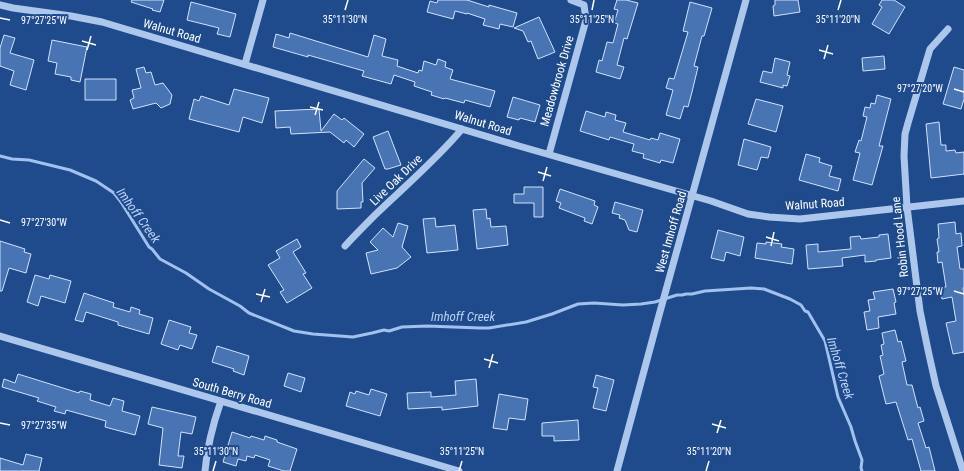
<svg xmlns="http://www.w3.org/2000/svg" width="964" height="471" font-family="'Roboto Condensed',sans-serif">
<rect width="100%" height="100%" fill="#1f4b8d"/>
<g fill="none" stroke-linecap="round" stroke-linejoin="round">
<path stroke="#a1c1ee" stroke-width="3" d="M0 156 12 159 29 160 70 170 96 181 114 193 121 202 149 247 152 249 160 259 186 273 209 289 240 306 249 313 294 331 313 334 353 337 372 333 384 330 389 331 402 327 427 326 480 328H489L526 322 552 314 578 304 594 303 623 305 641 304 655 302 677 295H682L686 294H692L705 291 751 288 764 289 790 299 801 305 805 311 808 312 825 341 838 397 851 427 855 441 862 460 861 468 862 471"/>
</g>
<path fill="#4874b4" stroke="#d2e2f9" d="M132 0H164L160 12 152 10 153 9 131 2Z
M438 0H467L489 7V5L517 13 513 27 500 24 499 29 483 25 485 19 467 13V14L455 11 453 19 427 12 430 1 437 3Z
M617 0H626L638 3 627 39 624 38 617 65 624 67 620 79 596 72 599 60 602 61 607 42 613 43 618 24 614 23 618 10 614 9Z
M775 0H798L800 12 774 16 773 6 775 5Z
M882 0H894L905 7 889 34 872 24 882 7 879 5Z
M191 2 236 14 230 37 217 34 219 28 187 20Z
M690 2 712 8 704 36H702L694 66 698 67 692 92 688 107 684 106 680 119 666 115 673 90 666 88 669 78 674 79 688 32 683 31Z
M539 17 555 52 538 59 531 41 528 42 523 31 514 28Z
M290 33 368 57 374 35 386 39 382 56 398 60 397 66 418 73 419 70 422 71 424 61 436 65 438 59 446 62 445 67 453 70 450 79 495 91 490 107 465 100 464 103 445 98 444 99 431 95 432 92 414 86 415 82 394 75 391 84 362 76 364 71 308 55V57L273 47 276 34 289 38Z
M4 35 15 38 10 53 34 60 26 90 10 85 14 71 0 66V48Z
M52 40 87 47 80 82 71 80V77L55 74 57 63 48 61Z
M884 56 885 69 863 71 862 58Z
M775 58 790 62 787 75 790 76 787 86 783 85V88L760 82 763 71 772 73Z
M144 67 146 73 151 72 155 85 163 83 172 95 170 104 161 108 156 103 133 109 130 100 134 98 132 90 141 88 136 69Z
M954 67 964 70V99L961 109 943 104Z
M85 79H116V100H85Z
M234 89 269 98 262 123 243 117 239 132 189 119 194 99 199 101 201 96 229 105Z
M877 95 891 99 879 146H883L872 185 853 180 860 153 855 152 859 140 861 141 867 117 863 116 865 107 870 108 871 103 875 104Z
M513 97 540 105 535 122 520 118 519 120 507 117Z
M756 99 783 106 776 132 748 124Z
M319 109 321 131 334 114 342 120 344 118 364 134 354 147 346 140 344 143 330 132 291 134 290 127 276 128 275 111Z
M586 111 605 117 606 112 616 115 615 120 626 123 623 132 650 140 651 138 658 140 660 133 680 139 673 163 661 160 660 163 643 158 644 154 632 151 634 144 610 137 609 140 580 131Z
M939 122 941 145H946V151L955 150 956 153 964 152V174L931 178 926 124Z
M388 131 401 165 388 169H385L373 137Z
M744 139 771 147 768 158 761 157 757 170 738 165Z
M806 154 820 158 819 162 832 166 829 176 841 179 838 191 799 180Z
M364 159 375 168 362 183 363 202H361V208L337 209V191Z
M524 187H543V217H534V203H514V194H524Z
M560 189 595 201 594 205 598 207 592 224 584 221 585 218 559 208 561 203 556 201Z
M615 202 643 210 637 232 629 230 625 220 619 218 620 215 612 213Z
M486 209 487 219 490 218 491 227 506 226 508 245 477 249 473 210Z
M435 218 436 227 455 225 458 250 427 253 423 219Z
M955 222 956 234 961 233 962 246 957 247 960 269H964V288H963L964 296V352L953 354 946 323 956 321 952 297 942 299 940 287H946L942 262 938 263 937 252H939L937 239 939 238 938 224Z
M398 223 408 226 402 247 411 257 397 268 371 274 366 253 378 250 370 242 383 228 393 237Z
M718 230 744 237 740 256 726 252 724 261 711 258Z
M888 234 891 258 876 260V261L865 262V255L842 258 843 266 808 269 806 245 818 244V252L851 249 850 237 860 236 861 239 879 237V235Z
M297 239 301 247 293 252 306 273 303 274 312 288 287 303 280 292 284 290 268 265 280 258 276 251Z
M0 241 25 249 24 252 31 254 26 273 9 268 2 291H0Z
M766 242 782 244 781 247 794 249 792 264 755 258 757 243 766 244Z
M35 275 49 279 50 275 71 281 65 303 41 296 38 306 27 302Z
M893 289 896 302 894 303 896 314 878 317 879 328 867 330 864 312 870 311 868 300 875 299 873 292Z
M84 293 114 303 113 307 130 312 131 307 140 310 139 314 153 318 149 334 118 325V322L86 312 83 322 75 320Z
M169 320 191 327 189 333 197 335 192 349 180 345 178 350 161 344Z
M895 330 898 342 901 341 906 361 902 362 907 385H912L918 408 920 407 924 421 918 423 926 448 929 447 935 471H921L912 439 908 440 896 402 886 404 879 376 884 374 880 356 883 355 881 345 884 344 882 333Z
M217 346 249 356 244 375 233 371 234 369 212 362Z
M288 373 305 378 301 392 284 386Z
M18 374 79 393 80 391 91 394 90 400 110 406 113 398 124 401 122 411 140 416 135 435 105 427 106 421 66 410 65 414 54 411 56 407 37 401 39 398 2 387 4 379 15 383Z
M596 375 614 380 606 411 593 408 598 388 593 387Z
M476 379 478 406 442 410V407L408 409 407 393 431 392V397L456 395 455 381Z
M371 389 387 394 380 416 346 406 350 392 355 394 356 391 369 395Z
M499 394 528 399 525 420 509 418 507 430 493 428Z
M152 407 196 417 192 434 181 432 178 456H184L182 468 159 465 163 428 148 424Z
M578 420 579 440 554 441V436H542V423Z
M232 432 250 438 251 436 264 440 265 436 277 440V442L297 449 290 471H284L268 466 270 460 255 455 254 458 247 456 246 461 238 459 236 466 223 462Z
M26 454 42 458 39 471H0V458L23 465Z"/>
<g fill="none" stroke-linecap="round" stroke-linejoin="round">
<path stroke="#adc7ec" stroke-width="7" d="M0 5 13 8 71 16 102 22 519 146 711 201 748 214 769 217 800 219 964 201
M948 29 930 49 908 123 905 134 904 156 907 207 920 311 928 350 936 386 963 471
M245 64 263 0
M549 154 586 20 584 5 571 0
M345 246C355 235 365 225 375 215 404 187 436 160 462 129
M0 336 459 471
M205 471C207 447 213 424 221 401
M617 471 658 319 746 0"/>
</g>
<path fill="none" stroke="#fff" stroke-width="1.5" d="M345 10 348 0M592 10 594 0M838 10 841 0M0 18 10 20M82 41 96 45M87 50 91 36M819 50 833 54M824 59 828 45M954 89 964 92M310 107 323 110M315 115 319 102M538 172 551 176M543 181 547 167M0 220 10 223M766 237 779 241M771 246 774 232M954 291 964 294M256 294 270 297M261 302 265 289M484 359 498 363M489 368 493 354M0 423 10 425M712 424 726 428M717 433 721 420M213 471 216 461M459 471 462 461M706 471 709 461"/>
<g text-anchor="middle" stroke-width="4" stroke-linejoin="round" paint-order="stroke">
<g font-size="12" fill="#fff" stroke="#1f4b8d">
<text transform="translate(172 31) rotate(16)" y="4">Walnut Road</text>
<text transform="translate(557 81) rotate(-74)" y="4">Meadowbrook Drive</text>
<text transform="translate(483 123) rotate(17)" y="4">Walnut Road</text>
<text transform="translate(396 180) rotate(-44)" y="4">Live Oak Drive</text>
<text transform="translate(815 204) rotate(-4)" y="4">Walnut Road</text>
<text transform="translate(671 232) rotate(-74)" y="4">West Imhoff Road</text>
<text transform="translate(900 237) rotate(-96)" y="4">Robin Hood Lane</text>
<text transform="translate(232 393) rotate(16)" y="4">South Berry Road</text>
</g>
<g font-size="13" font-style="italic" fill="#b9d1f3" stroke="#1f4b8d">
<text transform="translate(139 215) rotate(54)" y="5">Imhoff Creek</text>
<text x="463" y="321">Imhoff Creek</text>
<text transform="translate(841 368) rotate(73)" y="5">Imhoff Creek</text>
</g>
</g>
<g font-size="10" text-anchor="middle" fill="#fff" stroke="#1f4b8d" stroke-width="4" stroke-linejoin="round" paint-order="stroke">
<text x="345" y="23">35°11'30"N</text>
<text x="592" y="23">35°11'25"N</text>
<text x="838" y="23">35°11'20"N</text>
<text x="44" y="24">97°27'25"W</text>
<text x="920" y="92">97°27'20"W</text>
<text x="44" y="226">97°27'30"W</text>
<text x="920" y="295">97°27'25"W</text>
<text x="44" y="429">97°27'35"W</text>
<text x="216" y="455">35°11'30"N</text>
<text x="462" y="455">35°11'25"N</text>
<text x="709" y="455">35°11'20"N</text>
</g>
</svg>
